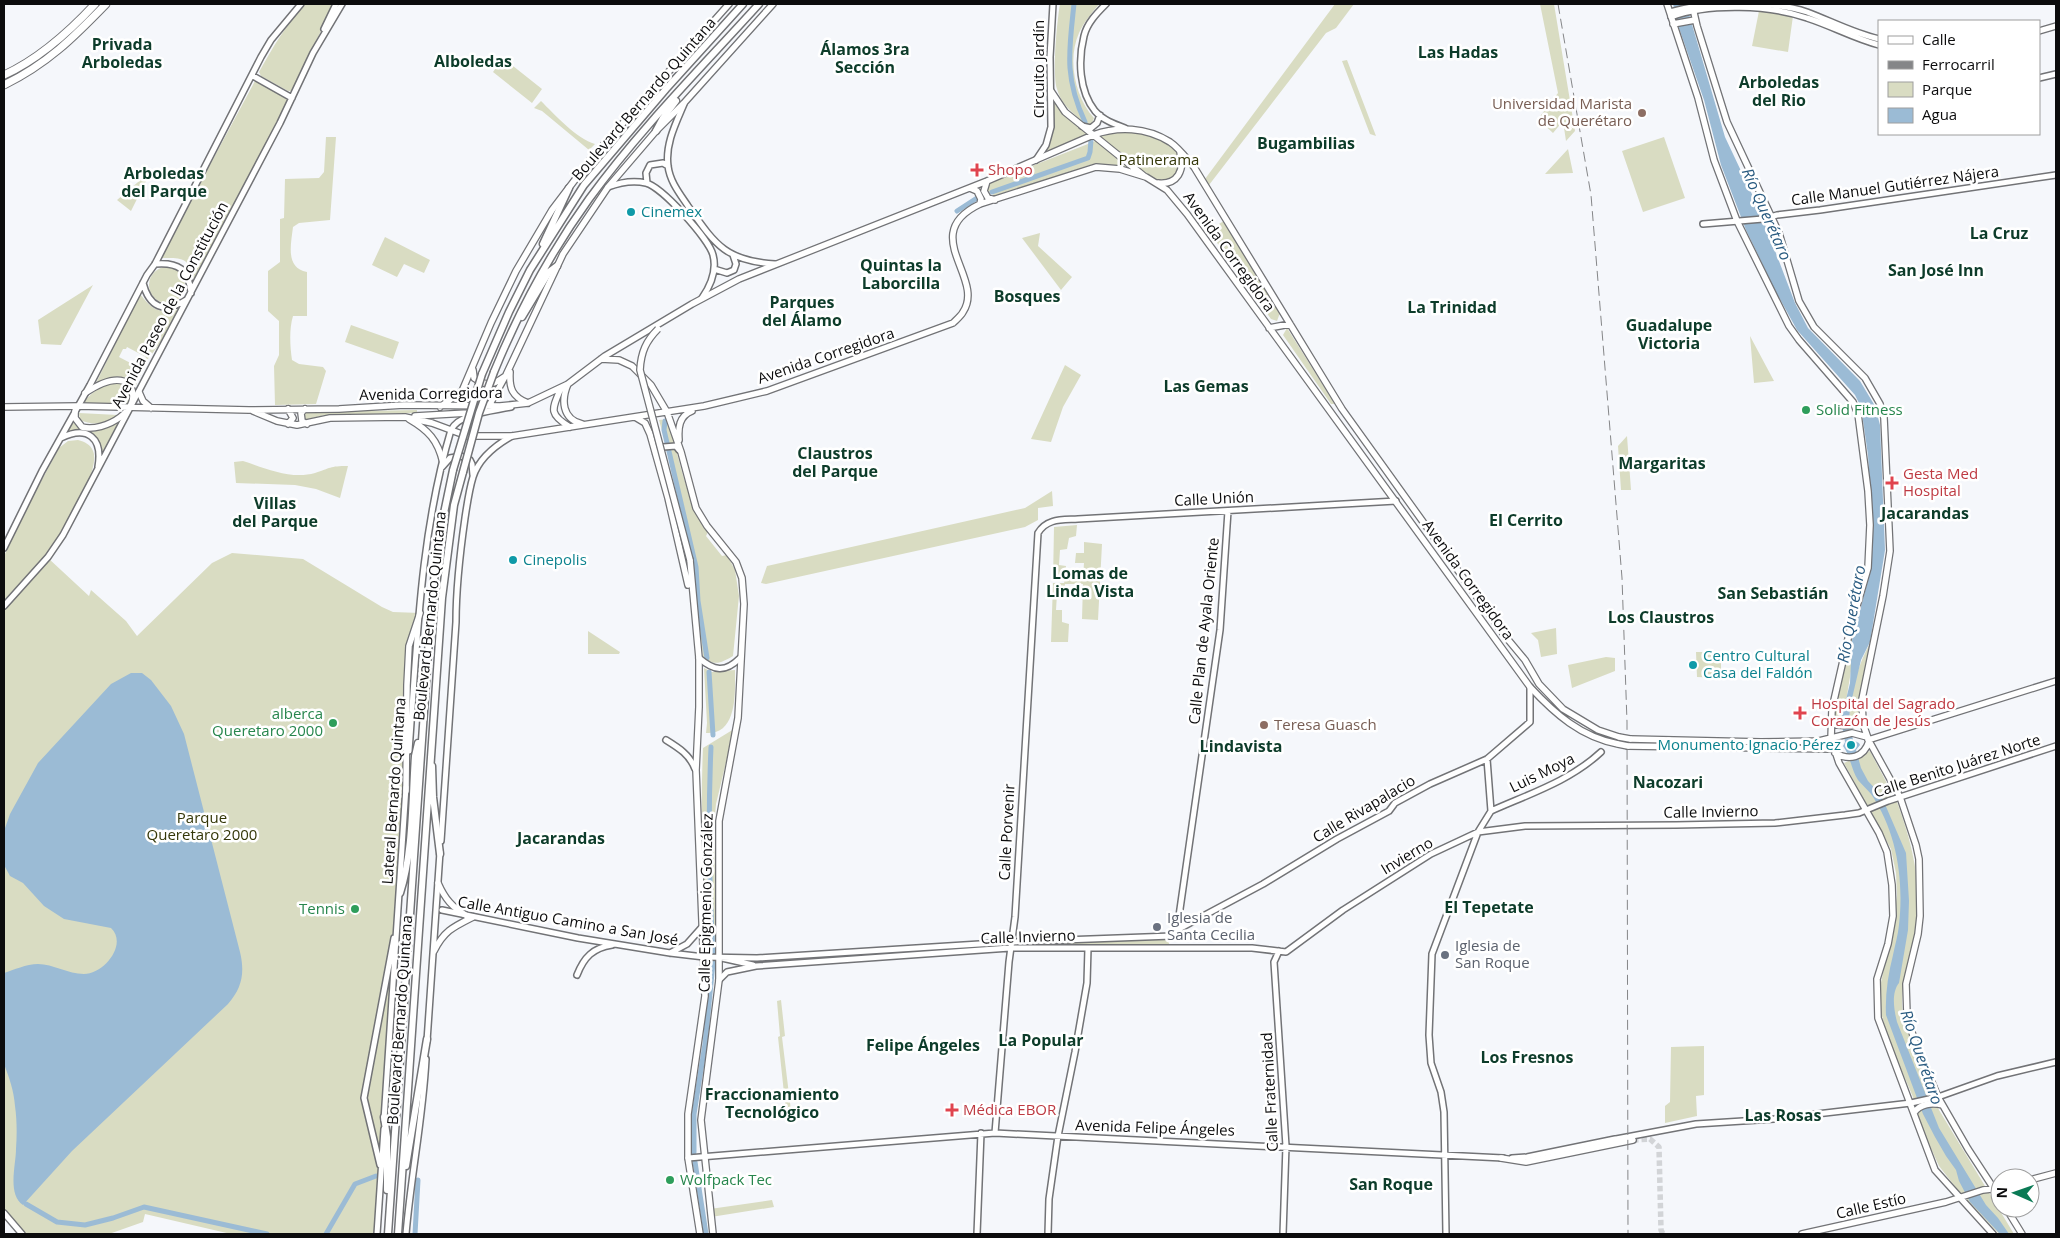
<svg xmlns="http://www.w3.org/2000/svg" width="2060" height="1238" font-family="'Open Sans',sans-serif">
<rect width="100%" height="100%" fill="#f5f7fb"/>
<path fill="#d9dcc2" d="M306 4H334L292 91H288L261 76 259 72C273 47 286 24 306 4Z
M1060 4H1099C1092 13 1084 22 1079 33 1067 60 1075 97 1094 118L1091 125C1084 124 1079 119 1075 115 1067 108 1060 100 1057 89 1052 75 1057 20 1060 4Z
M1335 4H1354L1336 28 1326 33 1209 185 1205 179Z
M1540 4H1554L1575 131 1566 141 1563 121 1553 133 1538 119 1558 93Z
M1759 11 1793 16 1788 52 1752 46Z
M503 58 542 89 532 103 493 72Z
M1347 60 1376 136 1370 134 1342 61Z
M255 81 289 99 196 280H194C190 256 180 258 160 258Z
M1053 98 1087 134 1042 155 1054 125Z
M541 101C554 114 577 139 595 144L589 150 542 111 534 108Z
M1125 128C1141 132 1184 139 1182 161 1182 167 1178 174 1176 180L1156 183 1137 172 1093 164 995 196 987 190 989 183 1098 140 1093 135Z
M326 137H336L330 220 299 223 293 227C291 244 285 268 307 272V316H293C289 329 290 346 292 360L299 364 323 367 326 371 316 404 275 405 274 366 279 355V321L268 311V271L280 262V219L284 218 285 179 319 178 324 172Z
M1664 137 1685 198 1643 212 1622 151Z
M1568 149 1573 173 1545 174Z
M151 171 131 211 117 200Z
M1224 221 1280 313 1277 321 1271 319 1208 230Z
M1040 233 1038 246 1072 277 1061 290 1022 238Z
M385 237 430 260 424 273 404 264 397 277 372 265Z
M149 285a18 18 0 1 1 36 0a18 18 0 1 1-36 0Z
M93 285 61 345 41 344 38 320Z
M140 294C154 312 159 313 180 309 170 327 160 345 147 360L145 359 146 357 127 347 126 349H123L119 357 140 368 142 365 145 367 137 381 136 386C126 372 108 376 95 385Z
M351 325 399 342 393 359 345 342Z
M1287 328 1335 404H1331L1283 335Z
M1750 336 1774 381 1754 383Z
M1065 365 1081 375 1063 407 1051 442 1031 439Z
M122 382C131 389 132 394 129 405L83 403C93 390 105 383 122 382Z
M417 410V413L325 415 304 420 302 415 306 412Z
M79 413 118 415C105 424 94 426 80 420Z
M668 419C679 457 685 498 708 532L706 536 722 556 727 555 735 570 739 596 733 656C721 663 714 667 703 656L694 578 696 568 680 495 659 420Z
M73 422C88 439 102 429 119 422L102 456C99 437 87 429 67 432Z
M1627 436 1631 490H1621L1618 446Z
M78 440C85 442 90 444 93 451 102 471 59 538 46 555 33 571 18 585 4 600V556L31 500 59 448 68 441Z
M243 461C265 468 291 480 315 473 331 468 329 466 348 466L340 498 316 489 295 485 236 483 234 462Z
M1052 491 1053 506 1038 508V520L1025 527 766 584 761 583 767 566 1025 508Z
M1077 525 1076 536 1069 538 1067 549 1060 550 1059 565 1066 566 1065 578 1083 577 1084 563H1075L1076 553H1084V542L1102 544 1098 620 1082 619 1083 584H1065L1064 593 1057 594 1056 610H1062V622L1069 624 1068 642H1051L1053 583H1064L1065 580H1053L1054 527Z
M232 553 303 559 382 607 393 612 420 613 406 757 398 912 393 940 379 1158 381 1169 377 1234H231L145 1214 143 1222 109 1234H22L4 1214V606L8 607 48 558 89 596 91 590 126 621 137 636 212 563Z
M1556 628 1557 654 1541 657 1538 640 1531 633Z
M588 631 620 652 619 654H588Z
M1875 637 1862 699V719L1850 725C1845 705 1861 652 1875 637Z
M1852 640V665L1842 725H1835L1831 714 1848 643Z
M1696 652H1721V678L1697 677Z
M1606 657 1615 658V671L1572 688 1568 665Z
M704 668 712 672 735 670C735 691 738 735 706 733L707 723Z
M734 729 716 804 714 828 716 949 710 950 708 948C703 881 700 814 703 748Z
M1870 751 1891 791 1890 794 1893 802H1897C1912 842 1923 887 1916 930 1910 962 1896 992 1905 1024L1936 1105 2014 1234H1999L1957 1189 1939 1166 1919 1122 1913 1097 1889 1041 1880 1009V987L1893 928 1897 895 1896 873 1891 849 1844 763Z
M1169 939V944L1061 947V941Z
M980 945 981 949 756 964 735 958Z
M781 1000 785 1036 782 1037 791 1111 786 1112 778 1037 780 1036 777 1001Z
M1704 1046V1095L1696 1096 1697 1116 1665 1123V1106L1670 1102 1671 1047Z
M772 1200 774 1207 711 1217 710 1209Z"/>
<path fill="#9bbbd5" d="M1673 4H1686L1725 137 1759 209 1795 303 1808 328 1860 381 1875 406 1880 425 1885 550 1870 642 1861 660 1850 707 1849 721 1853 740 1859 743 1860 745 1856 750 1861 768 1868 781 1881 795 1906 853 1909 901 1908 930 1899 983C1891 993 1894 1010 1897 1022L1939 1128 1986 1205 1998 1218 2009 1234H2000L1970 1202 1959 1181 1956 1170 1946 1156 1935 1137 1923 1114 1886 1015C1885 995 1888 975 1893 955 1895 945 1898 935 1899 925 1904 880 1897 832 1871 794 1867 789 1862 785 1858 780 1851 769 1850 755 1843 746L1845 742 1841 720 1850 683 1852 640 1871 569 1873 537 1868 455 1861 407 1855 395 1797 330 1776 292 1746 230 1721 165 1704 100 1679 28Z
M131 673H142L151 680 171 706 184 734 240 952C245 973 242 988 228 1004L72 1151 23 1205C7 1194 16 1165 16 1149 17 1135 17 1120 15 1106 14 1091 9 1077 4 1064V973C14 970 26 964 38 964 53 964 68 974 84 974 104 974 128 944 111 928L64 919 44 906 23 883 10 876 4 865V831L10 814 38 763 111 684Z"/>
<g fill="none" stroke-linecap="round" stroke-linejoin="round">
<path stroke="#9bbbd5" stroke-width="5" d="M1074 4C1069 51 1064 77 1085 122
M992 192 1088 158 1090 152 1091 140
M957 211 977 198
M665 421 664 430 696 567 698 601 707 658
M709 672 713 735
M711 747C708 815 709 884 713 952
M694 1152V1114L705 1044 713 963
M695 1162 706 1234
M26 1204 57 1222 85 1225 113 1218 144 1207 267 1234
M326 1234 355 1184 376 1176
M415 1234 418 1180"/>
<path stroke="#d2d4d7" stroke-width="5.5" stroke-dasharray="5.5 3" stroke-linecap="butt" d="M1633 1140 1650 1139 1659 1147 1661 1230 1663 1234"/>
<defs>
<path id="tertiary" d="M1106 4C1097 13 1087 23 1084 36 1078 60 1079 91 1095 111 1103 120 1114 124 1125 128
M1670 12C1705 1 1771 0 1807 12 1831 21 1853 33 1879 39
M1671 17C1709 3 1770 5 1807 18 1832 26 1853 38 1879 45
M324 29 336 4
M2039 31 2056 26
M253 76 292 98
M2039 78 2056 74
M684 104C676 123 665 144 668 166 670 182 680 194 688 206 715 244 725 261 775 264
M1082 126 1091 128 1097 123 1100 115
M1036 160 1046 145 1051 127 1050 57 1053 4
M647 183 646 173 650 165 663 163 668 166
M608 187C621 182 633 180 646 183 662 187 709 239 713 255 717 270 711 285 702 298
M1703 224 1763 219 1777 215 1820 210 2056 175
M155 264C178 262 189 269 191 293
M714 269 727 273 734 270 736 264 733 255
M143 283C149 307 164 314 186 300
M61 438C88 425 103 438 98 467
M656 454 663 447 676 446 679 450
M442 467 450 458 461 456 470 460 472 464 473 475
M4 548 42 471 90 385 147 275 155 264 261 57 271 40 301 4
M4 606 48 557 63 535 280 123 313 53 342 4
M699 658C714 671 725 673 740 658
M666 740C679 748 690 755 695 769
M409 751C417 644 420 534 451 430 459 413 493 411 511 407
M1487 759 1491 811
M1491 811C1529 794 1570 781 1601 752
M441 841 456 622C456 587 460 553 465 518 467 505 469 490 473 477 479 458 496 445 512 436
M442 910 578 938 670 953 704 957 757 958 1011 942 1172 936
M1177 930 1220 630 1228 511
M1172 936 1177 930 1263 884 1337 839 1389 811 1395 803 1430 784 1487 759 1530 722V687
M1279 951 1274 962 1286 1146 1283 1234
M670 953 687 944 703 926
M722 958 753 965
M577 975C584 957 593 948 612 945
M719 980 727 972 756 966 1010 948H1252L1286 952 1343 910 1431 854 1478 832 1525 826 1676 825 1775 823 1845 815 1859 813 1888 801 2056 746
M427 1041 440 852
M384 1120 406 787
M995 1133 1009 962 1015 917 1038 533C1047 518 1062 520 1078 519L1396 501
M1616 1139 1696 1124 1774 1119 1911 1103 1938 1097 1997 1076 2056 1062
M688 1158 995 1133 1503 1158
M1512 1158 1527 1157 1615 1139
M380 1165 364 1098 394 938
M4 1213 22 1234
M377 1234 384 1129
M406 1234C411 1175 423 1118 426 1059
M977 1234 981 1133
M1048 1234 1049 1199 1058 1136 1075 1052 1087 983 1088 948
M1446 1234 1444 1112 1441 1092 1431 1063 1429 1035 1432 954 1478 832 1491 811"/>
<path id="secondary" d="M1667 4 1698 98 1714 160 1737 221 1789 326 1799 340 1853 402 1858 414 1868 491 1870 525 1868 568 1850 630 1832 709 1831 739 1839 763 1879 833 1887 852 1892 885 1893 916 1888 944 1877 979 1878 1018 1935 1170 1993 1234
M1692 4 1697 26 1727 122 1779 233 1799 301 1814 327 1865 378 1880 404 1884 418 1890 551 1883 596 1862 699 1863 724 1869 741 1900 797 1916 845 1919 859 1920 916 1918 934 1906 984 1907 1015 1914 1039 1938 1097 1968 1149 2000 1198
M1673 24 1695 20
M1051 91 1065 112 1144 176
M987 181 984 191 988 198 995 200
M1158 183C1178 185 1185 170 1180 152
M970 188 977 191 981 199 980 204
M1269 328 1290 324
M601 359 619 360 632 366 651 385 667 412 681 452 696 508 707 526 736 562 742 578 744 604 738 718 719 821V980L701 1120 713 1234
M473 370 474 378C487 387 493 385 504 377
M510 372C509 388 512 397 528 403
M568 384C561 400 562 419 582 424
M561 388C552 409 548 414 570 427
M139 392 143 401 151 408
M4 407 78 406 249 410 339 409 404 405 500 406 528 403 568 384 605 356 692 304 739 279 987 181 1093 135C1118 126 1146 127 1170 142 1179 148 1187 159 1194 167L1342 409 1505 636 1525 660 1539 684 1563 709 1598 730 1619 737
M440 407 462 391 491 323 516 271 552 210 590 160 729 4
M288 409 293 418 288 424
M305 409 301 413 302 421 307 424
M75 411V418L82 427C104 433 146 409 129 384 116 374 97 385 85 393
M253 411 277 421 297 425 330 418 405 417 432 423 467 436H512L704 406 767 391 953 323C956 320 961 316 963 312 986 278 917 234 980 204L1096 167 1120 169 1146 177 1167 190 1187 214 1530 687C1555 714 1581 737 1618 744
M415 416 468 413 481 409 490 404 506 375 563 254 608 187 656 131 684 103 773 4
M635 417 645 423 650 434 668 498 688 585
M409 419C428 430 438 440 443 463
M679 440C678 428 679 416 692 411
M690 560 699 658V707L696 770 705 996 688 1114V1158L700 1234
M1830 723C1842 727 1853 727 1862 719
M1630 739 1761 742 1819 741 1852 733 1867 737
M1868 740 2056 681
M1628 746 1834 749
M1835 753C1849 761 1864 758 1869 741
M406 791 407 685 409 646 420 613
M438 883C445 899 452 907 467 916
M434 951C444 931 453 927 473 917
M1914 1113C1919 1104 1933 1102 1942 1105
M1501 1158 1526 1162 1633 1140
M2030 1180 2056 1173
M2006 1208 2022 1234
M1802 1234 1946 1202 1983 1190 2000 1188"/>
<path id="primary" d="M656 131 663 118 676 101
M543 244 569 188
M522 317 549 272 557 266
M494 372C519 311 550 253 589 199 640 129 701 68 759 4
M482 374 509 312 530 270 584 185 666 89 743 4
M432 766 433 797 440 854
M400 893C413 854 412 798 415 756L418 743
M384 1117 387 1137V1190
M406 1166 427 1039
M388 1234 431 610 438 542 453 470
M398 1234 442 598 454 505 463 472"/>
<path id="trunk" d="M4 75C39 59 69 32 95 4
M4 85C47 64 73 38 106 4"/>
</defs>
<use href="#tertiary" stroke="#727376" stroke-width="8"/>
<use href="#secondary" stroke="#727376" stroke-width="8"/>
<use href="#primary" stroke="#727376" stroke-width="9"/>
<use href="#trunk" stroke="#727376" stroke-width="9"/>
<use href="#tertiary" stroke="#fff" stroke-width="5"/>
<use href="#secondary" stroke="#fff" stroke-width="5.5"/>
<use href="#primary" stroke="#fff" stroke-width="6"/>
<use href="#trunk" stroke="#fff" stroke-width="7"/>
<path stroke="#858688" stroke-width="1" stroke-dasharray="10 5" stroke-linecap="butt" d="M1558 4 1591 195 1622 578 1627 722 1628 1234"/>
<defs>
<path id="secondary-bridge" d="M658 329C646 341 641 352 640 370L690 560
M1619 737 1630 739
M1618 744 1628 746"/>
<path id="primary-bridge" d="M453 470 482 374
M463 472 479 413 494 372"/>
</defs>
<use href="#secondary-bridge" stroke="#727376" stroke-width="8" stroke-linecap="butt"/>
<use href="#primary-bridge" stroke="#727376" stroke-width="9" stroke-linecap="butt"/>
<use href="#secondary-bridge" stroke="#fff" stroke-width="5.5"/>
<use href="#primary-bridge" stroke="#fff" stroke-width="6"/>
</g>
<g fill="#8d6e63" stroke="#fff" stroke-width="2">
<circle cx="1642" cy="113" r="5"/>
<circle cx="1264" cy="725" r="5"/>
</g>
<g fill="#e0444e" stroke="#fff" stroke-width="2">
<path d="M974.5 162.5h5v5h5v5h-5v5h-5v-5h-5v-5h5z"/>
<path d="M1889.5 475.5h5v5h5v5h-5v5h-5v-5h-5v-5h5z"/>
<path d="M1797.5 705.5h5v5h5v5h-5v5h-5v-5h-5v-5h5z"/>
<path d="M949.5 1102.5h5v5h5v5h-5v5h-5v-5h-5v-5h5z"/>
</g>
<g fill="#0f9aa8" stroke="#fff" stroke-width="2">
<circle cx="631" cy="212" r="5"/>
<circle cx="513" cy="560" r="5"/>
<circle cx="1693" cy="665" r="5"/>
<circle cx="1851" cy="745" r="5"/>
</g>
<g fill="#2e9e5b" stroke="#fff" stroke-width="2">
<circle cx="1806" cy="410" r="5"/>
<circle cx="333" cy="723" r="5"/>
<circle cx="355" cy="909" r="5"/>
<circle cx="670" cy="1180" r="5"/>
</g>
<g fill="#6b7280" stroke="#fff" stroke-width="2">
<circle cx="1157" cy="927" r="5"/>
<circle cx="1445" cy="955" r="5"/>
</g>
<g text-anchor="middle" stroke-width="5" stroke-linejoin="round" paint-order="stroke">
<g font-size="15" fill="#0c0c0d" stroke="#fff">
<text transform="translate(1039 69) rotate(-90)" y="5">Circuito Jardín</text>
<text transform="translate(644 99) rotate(-49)" y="5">Boulevard Bernardo Quintana</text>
<text transform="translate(1895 186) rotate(-8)" y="5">Calle Manuel Gutiérrez Nájera</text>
<text transform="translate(1229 252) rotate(54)" y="5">Avenida Corregidora</text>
<text transform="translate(170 305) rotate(-62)" y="5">Avenida Paseo de la Constitución</text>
<text transform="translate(826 356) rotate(-19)" y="5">Avenida Corregidora</text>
<text transform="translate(431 394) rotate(-1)" y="5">Avenida Corregidora</text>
<text transform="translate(1214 499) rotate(-3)" y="5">Calle Unión</text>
<text transform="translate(1468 580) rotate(54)" y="5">Avenida Corregidora</text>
<text transform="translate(430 616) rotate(-84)" y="5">Boulevard Bernardo Quintana</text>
<text transform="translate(1204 631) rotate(-84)" y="5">Calle Plan de Ayala Oriente</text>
<text transform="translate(1957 766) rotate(-18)" y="5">Calle Benito Juárez Norte</text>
<text transform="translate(1542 773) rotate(-26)" y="5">Luis Moya</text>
<text transform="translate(394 791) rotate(-86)" y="5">Lateral Bernardo Quintana</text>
<text transform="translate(1364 809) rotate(-31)" y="5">Calle Rivapalacio</text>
<text transform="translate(1711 812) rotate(-1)" y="5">Calle Invierno</text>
<text transform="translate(1007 832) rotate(-87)" y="5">Calle Porvenir</text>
<text transform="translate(1407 856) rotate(-31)" y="5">Invierno</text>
<text transform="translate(706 903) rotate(-89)" y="5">Calle Epigmenio González</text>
<text transform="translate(568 921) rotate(10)" y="5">Calle Antiguo Camino a San José</text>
<text transform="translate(1028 937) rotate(-2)" y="5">Calle Invierno</text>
<text transform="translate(400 1020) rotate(-86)" y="5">Boulevard Bernardo Quintana</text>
<text transform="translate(1270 1092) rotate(-93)" y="5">Calle Fraternidad</text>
<text transform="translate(1155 1128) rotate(2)" y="5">Avenida Felipe Ángeles</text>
<text transform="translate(1871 1206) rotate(-13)" y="5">Calle Estío</text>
</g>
<g font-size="15" fill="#785e54" stroke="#fff" text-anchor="end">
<text x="1632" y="109">Universidad Marista<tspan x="1632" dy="17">de Querétaro</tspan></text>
<text x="1274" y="730" text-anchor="start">Teresa Guasch</text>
</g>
<g font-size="15" fill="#343708" stroke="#fff">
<text x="1159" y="165">Patinerama</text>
<text x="202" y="823">Parque<tspan x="202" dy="17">Queretaro 2000</tspan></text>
</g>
<g font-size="15" fill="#be3a42" stroke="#fff" text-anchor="start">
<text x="988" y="175">Shopo</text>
<text x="1903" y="479">Gesta Med<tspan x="1903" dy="17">Hospital</tspan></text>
<text x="1811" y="709">Hospital del Sagrado<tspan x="1811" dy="17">Corazón de Jesús</tspan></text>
<text x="963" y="1115">Médica EBOR</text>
</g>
<g font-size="15" fill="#0d838f" stroke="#fff" text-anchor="start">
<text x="641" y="217">Cinemex</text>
<text x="523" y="565">Cinepolis</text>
<text x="1703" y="661">Centro Cultural<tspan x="1703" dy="17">Casa del Faldón</tspan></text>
<text x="1841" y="750" text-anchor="end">Monumento Ignacio Pérez</text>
</g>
<g font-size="15" fill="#27864d" stroke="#fff" text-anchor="start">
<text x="1816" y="415">Solid Fitness</text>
<text x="323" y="719" text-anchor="end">alberca<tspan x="323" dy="17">Queretaro 2000</tspan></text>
<text x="345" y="914" text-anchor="end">Tennis</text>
<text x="680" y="1185">Wolfpack Tec</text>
</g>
<g font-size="15" fill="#5b616d" stroke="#fff" text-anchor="start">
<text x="1167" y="923">Iglesia de<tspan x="1167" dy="17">Santa Cecilia</tspan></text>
<text x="1455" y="951">Iglesia de<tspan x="1455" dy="17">San Roque</tspan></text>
</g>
<g font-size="16" font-weight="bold" fill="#0d3c2a" stroke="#fff">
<text x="122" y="50">Privada<tspan x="122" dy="18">Arboledas</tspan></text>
<text x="865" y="55">Álamos 3ra<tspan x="865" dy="18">Sección</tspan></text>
<text x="1458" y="58">Las Hadas</text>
<text x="473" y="67">Alboledas</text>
<text x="1779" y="88">Arboledas<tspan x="1779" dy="18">del Rio</tspan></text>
<text x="1306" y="149">Bugambilias</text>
<text x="164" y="179">Arboledas<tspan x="164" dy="18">del Parque</tspan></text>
<text x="1999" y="239">La Cruz</text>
<text x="901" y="271">Quintas la<tspan x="901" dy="18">Laborcilla</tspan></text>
<text x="1936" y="276">San José Inn</text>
<text x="1027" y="302">Bosques</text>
<text x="802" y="308">Parques<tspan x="802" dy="18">del Álamo</tspan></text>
<text x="1452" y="313">La Trinidad</text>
<text x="1669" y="331">Guadalupe<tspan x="1669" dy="18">Victoria</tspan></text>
<text x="1206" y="392">Las Gemas</text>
<text x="835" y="459">Claustros<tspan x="835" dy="18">del Parque</tspan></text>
<text x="1662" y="469">Margaritas</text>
<text x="275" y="509">Villas<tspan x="275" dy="18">del Parque</tspan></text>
<text x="1925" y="519">Jacarandas</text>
<text x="1526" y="526">El Cerrito</text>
<text x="1090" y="579">Lomas de<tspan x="1090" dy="18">Linda Vista</tspan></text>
<text x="1773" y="599">San Sebastián</text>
<text x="1661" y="623">Los Claustros</text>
<text x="1241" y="752">Lindavista</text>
<text x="1668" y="788">Nacozari</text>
<text x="561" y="844">Jacarandas</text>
<text x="1489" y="913">El Tepetate</text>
<text x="1041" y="1046">La Popular</text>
<text x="923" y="1051">Felipe Ángeles</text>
<text x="1527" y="1063">Los Fresnos</text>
<text x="772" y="1100">Fraccionamiento<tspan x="772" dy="18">Tecnológico</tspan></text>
<text x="1783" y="1121">Las Rosas</text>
<text x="1391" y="1190">San Roque</text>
</g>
<g font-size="16" font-style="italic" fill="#295b80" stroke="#fff">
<text transform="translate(1767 214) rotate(66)" y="6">Río Querétaro</text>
<text transform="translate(1851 614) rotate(-80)" y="6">Río Querétaro</text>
<text transform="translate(1922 1057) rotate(71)" y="6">Río Querétaro</text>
</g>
</g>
<rect width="2060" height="1238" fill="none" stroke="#0c0c0d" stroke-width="10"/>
<rect x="1878" y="20" width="162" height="115" fill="#ffffff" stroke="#9e9e9e"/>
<rect x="1888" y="36" width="25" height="8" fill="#ffffff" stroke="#9e9e9e"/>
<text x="1922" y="45" font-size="15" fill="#0c0c0d">Calle</text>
<rect x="1888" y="61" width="25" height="8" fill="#858688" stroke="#9e9e9e"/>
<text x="1922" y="70" font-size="15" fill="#0c0c0d">Ferrocarril</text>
<rect x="1888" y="82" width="25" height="15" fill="#d9dcc2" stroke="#9e9e9e"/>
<text x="1922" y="95" font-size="15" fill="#0c0c0d">Parque</text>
<rect x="1888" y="108" width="25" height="15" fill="#9bbbd5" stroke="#9e9e9e"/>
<text x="1922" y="120" font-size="15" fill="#0c0c0d">Agua</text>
<g transform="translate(2015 1193) rotate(272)"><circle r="24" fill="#ffffff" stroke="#9e9e9e"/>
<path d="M0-4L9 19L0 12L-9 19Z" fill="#0b7a55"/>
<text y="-8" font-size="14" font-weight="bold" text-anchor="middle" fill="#0c0c0d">N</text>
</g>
</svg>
